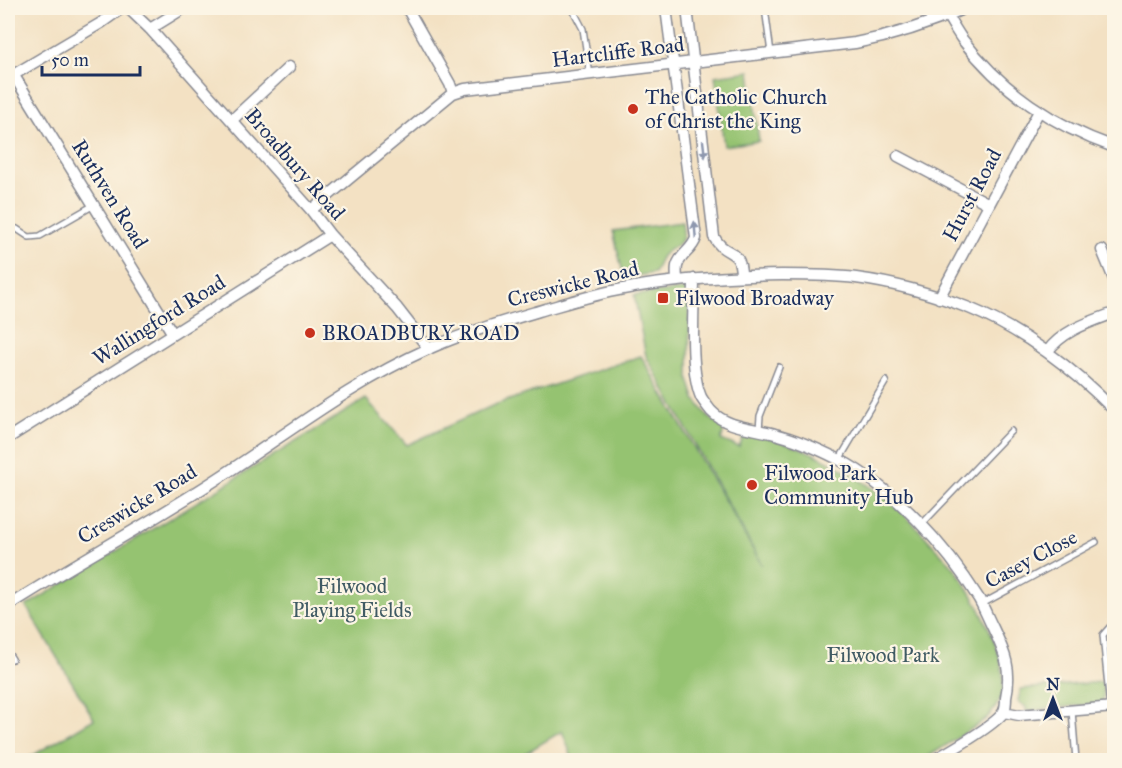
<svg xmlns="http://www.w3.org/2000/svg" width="1122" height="768" font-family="'IM FELL Great Primer',serif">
<rect width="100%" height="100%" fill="#fcf5e5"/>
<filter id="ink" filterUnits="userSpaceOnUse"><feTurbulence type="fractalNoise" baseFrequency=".0167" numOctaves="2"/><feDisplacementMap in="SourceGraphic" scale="12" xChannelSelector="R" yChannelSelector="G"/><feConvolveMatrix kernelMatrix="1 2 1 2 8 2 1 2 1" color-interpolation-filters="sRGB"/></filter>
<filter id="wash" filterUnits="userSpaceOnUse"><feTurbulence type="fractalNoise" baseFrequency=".008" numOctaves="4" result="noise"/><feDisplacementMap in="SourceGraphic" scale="24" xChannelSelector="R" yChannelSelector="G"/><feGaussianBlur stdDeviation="1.35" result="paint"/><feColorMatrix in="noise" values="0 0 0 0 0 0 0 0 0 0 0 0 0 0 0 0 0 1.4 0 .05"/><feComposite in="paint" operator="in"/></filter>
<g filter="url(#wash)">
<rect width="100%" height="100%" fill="#f3e1c3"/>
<path fill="#95c371" stroke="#587968" stroke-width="1.5" d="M750 71 759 141 724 146 715 76Z
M682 222C682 226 684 232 683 237 681 246 667 249 662 256 658 262 659 266 654 273L624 278 613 231Z
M690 289 689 379 695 399 709 418 725 427 721 440 739 447 745 434C778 438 810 450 839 467 860 479 881 493 898 509 910 519 920 531 930 542 937 550 945 557 952 565 974 593 1010 659 1002 694 999 705 992 713 984 721L923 760H573L562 731 514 760H25L94 719 26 606 366 399 407 445 494 405 641 356 762 565 646 356 634 295Z
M1102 682 1104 696 1102 703 1026 711V707L1019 703 1018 700 1021 689Z"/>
</g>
<g filter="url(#ink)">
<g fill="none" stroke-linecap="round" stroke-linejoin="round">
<defs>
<path id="service" d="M572 8 583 29 590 75
M765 8 771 53
M17 229 29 237 40 236 94 205
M759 430 760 416 779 367
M839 460 886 381
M921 525 1011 431
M982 604 1096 542
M8 653 12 659
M1110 707 1103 635 1110 627 1114 624
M1072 711 1076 760"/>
<path id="minor" d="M128 8 150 29 311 210 330 235 397 308 429 349
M407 8 450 84 453 93
M666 8 696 238C692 251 680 254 677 266 676 271 677 277 677 281
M687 8 714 237C725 258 741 246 741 276
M943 8C949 18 955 29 962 39 1003 92 1052 125 1114 147
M150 29 184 8
M13 74 173 334
M8 78 101 23 122 8
M232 120 289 67
M898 156 989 204
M311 210 453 93 465 89 855 43C893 36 930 24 965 8
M1102 250 1114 279
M694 279C694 310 689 369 701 397 703 401 708 407 711 411 727 428 754 428 775 434 796 439 818 449 838 459 894 488 946 546 979 599 984 608 988 618 993 628 1005 653 1012 669 1006 697 1006 701 1006 707 1004 711 999 723 948 752 934 760
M939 298 1039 111
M1047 352C1063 330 1090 322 1114 313
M8 438 330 235
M8 606C72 565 139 529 203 488 278 441 347 385 428 349 464 333 502 322 539 311 567 303 595 294 623 289 675 279 729 276 782 275 806 275 832 275 856 278 894 283 933 294 969 308 1023 330 1074 369 1114 410
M1004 712 1019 715 1114 707"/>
</defs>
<use href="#service" stroke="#878890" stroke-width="8"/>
<use href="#minor" stroke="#878890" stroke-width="13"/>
<use href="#service" stroke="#fff" stroke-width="5"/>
<use href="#minor" stroke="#fff" stroke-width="10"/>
</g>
<defs><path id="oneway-solid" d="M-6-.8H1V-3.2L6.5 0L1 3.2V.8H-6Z" transform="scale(1.5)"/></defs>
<g fill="#8d97ae">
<use href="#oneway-solid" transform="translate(704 149) rotate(83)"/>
<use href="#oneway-solid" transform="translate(695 230) rotate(-95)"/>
</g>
</g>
<g fill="#c8321e" stroke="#fcf5e5" stroke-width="2">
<circle cx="633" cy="109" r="6"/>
<rect x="657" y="292" width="12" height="12" rx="3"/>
<circle cx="310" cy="333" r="6"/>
<circle cx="752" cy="485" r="6"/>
</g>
<g text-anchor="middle" stroke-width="4.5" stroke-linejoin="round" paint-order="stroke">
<g font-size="21" fill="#1b2f5e" stroke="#fcf5e5">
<text transform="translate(618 52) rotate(-7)" y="7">Hartcliffe Road</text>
<text transform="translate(295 164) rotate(49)" y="7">Broadbury Road</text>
<text transform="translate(110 194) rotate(58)" y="7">Ruthven Road</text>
<text transform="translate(972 195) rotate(-62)" y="7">Hurst Road</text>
<text transform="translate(573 284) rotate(-14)" y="7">Creswicke Road</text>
<text transform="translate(159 320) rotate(-32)" y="7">Wallingford Road</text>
<text transform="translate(137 504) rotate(-31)" y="7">Creswicke Road</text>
<text transform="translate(1031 559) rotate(-28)" y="7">Casey Close</text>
</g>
<g font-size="21" fill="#1b2f5e" stroke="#fcf5e5" text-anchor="start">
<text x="645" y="104">The Catholic Church<tspan x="645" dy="24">of Christ the King</tspan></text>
<text x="675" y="305">Filwood Broadway</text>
<text x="322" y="340">BROADBURY ROAD</text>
<text x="764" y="480">Filwood Park<tspan x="764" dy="24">Community Hub</tspan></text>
</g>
<g font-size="21" fill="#405b64" stroke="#fcf5e5">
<text x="352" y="593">Filwood<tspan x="352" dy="24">Playing Fields</tspan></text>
<text x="883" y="662">Filwood Park</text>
</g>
</g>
<rect width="1122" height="768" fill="none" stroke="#fcf5e5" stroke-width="30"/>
<g transform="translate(1053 699)" stroke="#fcf5e5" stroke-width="4.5" paint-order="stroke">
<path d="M0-4.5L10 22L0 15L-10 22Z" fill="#1b2f5e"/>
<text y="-9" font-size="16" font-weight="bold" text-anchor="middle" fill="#1b2f5e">N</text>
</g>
<path d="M42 66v9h98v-9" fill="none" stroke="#1b2f5e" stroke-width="3"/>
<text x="51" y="66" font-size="18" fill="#1b2f5e" stroke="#fcf5e5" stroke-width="4.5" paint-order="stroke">50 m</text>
</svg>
